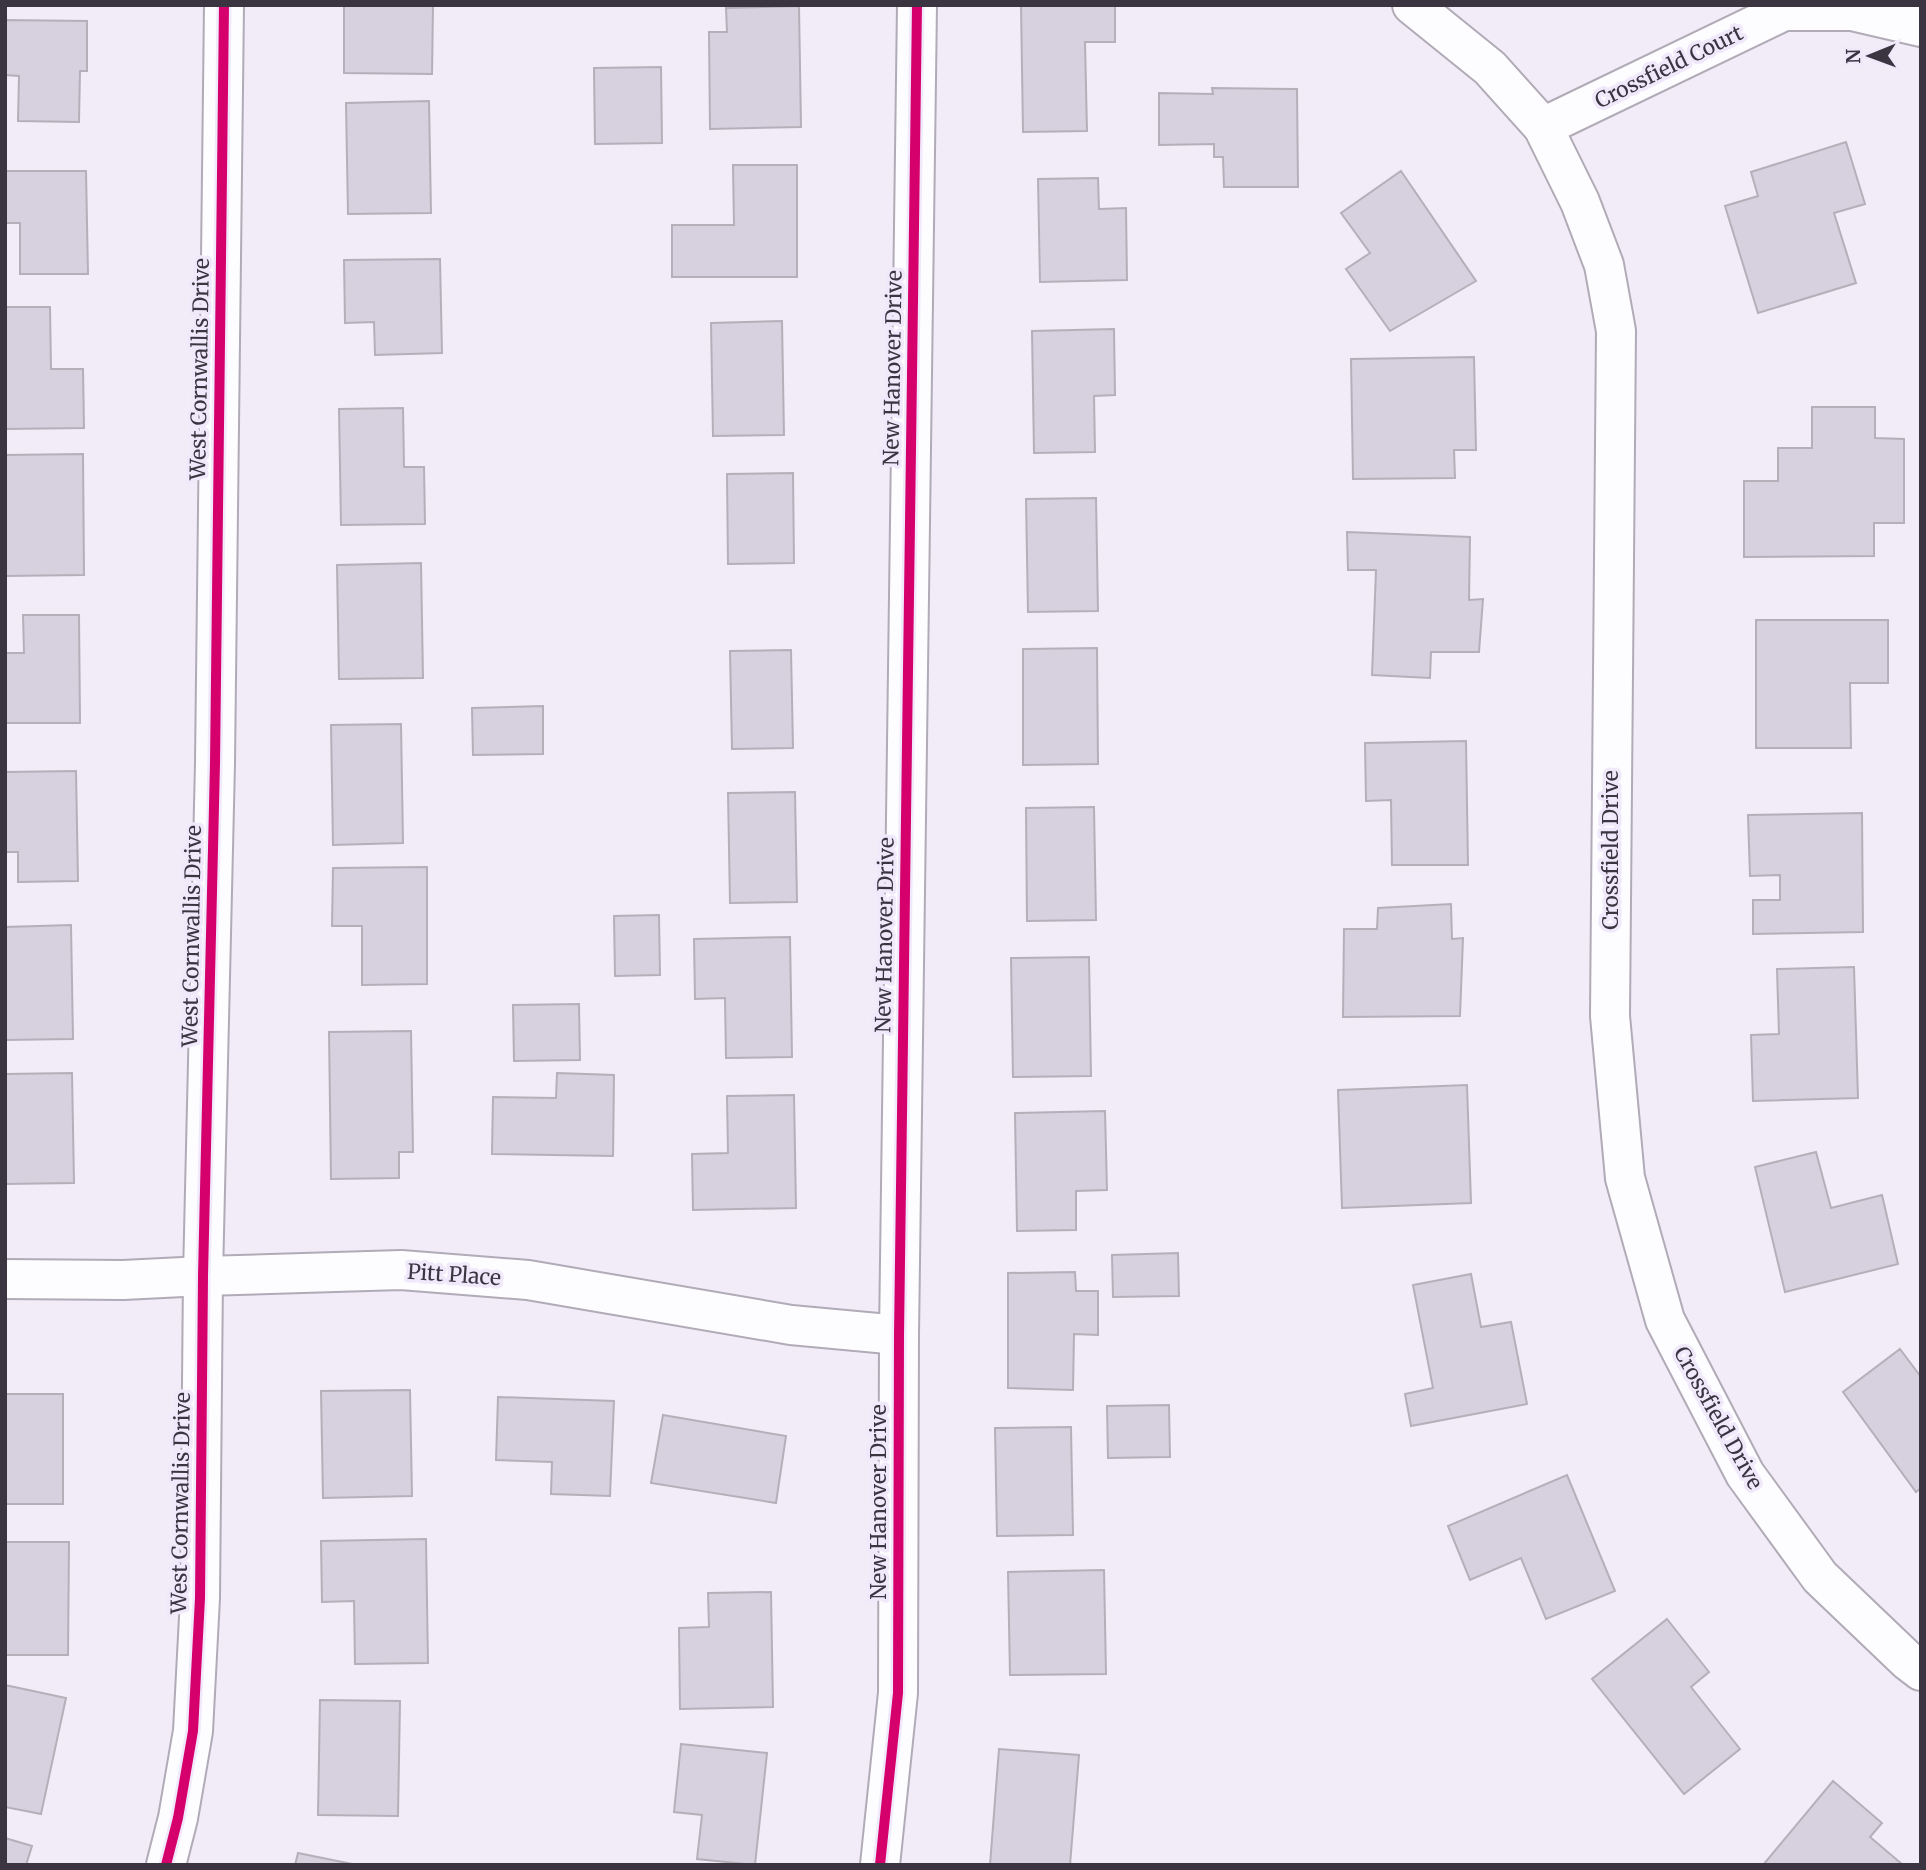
<svg xmlns="http://www.w3.org/2000/svg" width="1926" height="1870" font-family="Merriweather,serif">
<rect width="100%" height="100%" fill="#f1ecf7"/>
<path fill="#d7d0df" stroke="#b4b0ba" stroke-width="2" d="M344 5H433L432 74 344 73Z
M1021 5H1115V42H1085L1087 131 1023 132Z
M799 6 801 127 710 129 709 32H727L726 8Z
M5 20 87 21V71H80L79 122 18 121 19 76 5 75Z
M661 67 662 143 595 144 594 68Z
M1212 88 1297 89 1298 187H1224L1223 157H1214V144L1159 145V93L1213 94Z
M429 101 431 213 348 214 346 103Z
M1846 142 1865 204 1834 213 1856 283 1758 313 1725 206 1758 196 1751 172Z
M733 165H797V277H672V225H734Z
M5 171H86L88 274H20V223H5Z
M1401 171 1476 281 1390 331 1346 269 1370 253 1341 213Z
M1098 178 1099 209 1126 208 1127 280 1040 282 1038 179Z
M440 259 442 353 375 355 374 322 345 323 344 260Z
M5 307H50L51 369H83L84 428 5 429Z
M782 321 784 435 713 436 711 323Z
M1114 329 1115 395 1094 396 1095 452 1034 453 1032 331Z
M1474 357 1476 450H1454L1455 478 1353 479 1351 359Z
M1812 407H1875V438L1904 439V523H1874V556L1744 557V481H1778V448H1812Z
M403 408 404 467H424L425 524 341 525 339 409Z
M83 454 84 575 5 576V455Z
M793 473 794 563 728 564 727 474Z
M1096 498 1098 611 1028 612 1026 499Z
M1347 532 1470 537 1469 600 1483 599 1479 652H1431L1430 678 1372 675 1376 570H1348Z
M421 563 423 678 339 679 337 565Z
M23 615H79L80 723H5V653H24Z
M1756 620H1888V683H1850L1851 748H1756Z
M1097 648 1098 764 1023 765V649Z
M791 650 793 748 732 749 730 651Z
M543 706V754L473 755 472 708Z
M401 724 403 843 333 845 331 725Z
M1466 741 1468 865H1392L1391 800 1366 801 1365 743Z
M76 771 78 881 18 882V852H5V772Z
M795 792 797 902 730 903 728 793Z
M1094 807 1096 920 1027 921 1026 808Z
M1862 813 1863 932 1753 934V900H1780V875L1750 876 1748 815Z
M427 867V984L362 985V926H332L333 868Z
M1451 904 1452 939 1463 938 1460 1016 1343 1017 1344 929H1377L1378 908Z
M659 915 660 975 615 976 614 916Z
M71 925 73 1039 5 1040V927Z
M790 937 792 1057 726 1058 725 998 695 999 694 939Z
M1089 957 1091 1076 1013 1077 1011 958Z
M1854 967 1858 1098 1753 1101 1751 1035 1779 1034 1777 969Z
M579 1004 580 1060 514 1061 513 1005Z
M411 1031 413 1152H399V1178L331 1179 329 1032Z
M72 1073 74 1183 5 1184V1074Z
M557 1073 614 1075 613 1156 492 1154 493 1097 556 1098Z
M1467 1085 1471 1203 1342 1208 1338 1090Z
M794 1095 796 1208 693 1210 692 1154 728 1153 727 1096Z
M1105 1111 1107 1190 1076 1191V1230L1017 1231 1015 1113Z
M1816 1152 1831 1208 1882 1195 1898 1264 1785 1292 1755 1167Z
M1178 1253 1179 1296 1113 1297 1112 1255Z
M1075 1272 1076 1291H1098V1335L1074 1334 1073 1390 1008 1388V1273Z
M1471 1274 1481 1327 1511 1322 1527 1404 1411 1426 1405 1394 1433 1388 1413 1285Z
M1900 1349 1921 1377V1488L1916 1492 1843 1392Z
M410 1390 412 1496 323 1498 321 1391Z
M5 1394H63V1504H5Z
M498 1397 614 1401 610 1496 551 1494 552 1462 496 1460Z
M1169 1405 1170 1457 1108 1458 1107 1406Z
M663 1415 786 1436 776 1503 651 1483Z
M1071 1427 1073 1535 997 1536 995 1428Z
M1567 1475 1615 1591 1546 1619 1521 1558 1470 1580 1448 1526Z
M426 1539 428 1663 355 1664 354 1601 322 1602 321 1541Z
M5 1542H69L68 1655H5Z
M1104 1570 1106 1674 1010 1675 1008 1572Z
M771 1592 773 1707 680 1709 679 1628 709 1627 708 1593Z
M1667 1619 1709 1672 1691 1687 1740 1749 1684 1794 1592 1679Z
M5 1685 66 1698 41 1814 5 1807Z
M320 1700 400 1701 398 1816 318 1815Z
M681 1744 767 1753 755 1865 697 1859 702 1815 674 1812Z
M999 1749 1079 1755 1070 1865H990Z
M1833 1781 1882 1823 1870 1837 1903 1865H1763Z
M5 1838 32 1846 26 1865H5Z
M298 1853 357 1865H295Z"/>
<g fill="none" stroke-linecap="round" stroke-linejoin="round">
<defs>
<path id="street" d="M1412 5 1490 68 1543 127 1580 202 1604 265 1616 331 1610 1016 1625 1178 1665 1320 1745 1474 1820 1577 1908 1661 1921 1671
M1543 127 1784 11H1852L1921 27
M5 1279 123 1280 203 1276 401 1270 528 1280 791 1325 899 1335
M880 1865 898 1693 899 1335 917 5"/>
<path id="secondary" d="M166 1865 178 1818 193 1731 200 1598 203 1276 215 763 224 5"/>
</defs>
<use href="#street" stroke="#b0abb6" stroke-width="42"/>
<use href="#secondary" stroke="#b0abb6" stroke-width="42"/>
<use href="#street" stroke="#fdfcfe" stroke-width="38"/>
<use href="#secondary" stroke="#fdfcfe" stroke-width="38"/>
<defs>
<path id="cycleway" d="M166 1865 178 1818 193 1731 200 1598 203 1276 215 763 224 5
M880 1865 898 1693 899 1335 917 5"/>
</defs>
<use href="#cycleway" stroke="#f0e8fb" stroke-width="15"/>
<use href="#cycleway" stroke="#d6006c" stroke-width="10"/>
</g>
<g text-anchor="middle" stroke-width="7" stroke-linejoin="round" paint-order="stroke">
<g font-size="21" fill="#3a3541" stroke="#f0e8fb">
<text transform="translate(1669 67) rotate(-26)" y="7">Crossfield Court</text>
<text transform="translate(893 368) rotate(-89)" y="7">New Hanover Drive</text>
<text transform="translate(200 369) rotate(-89)" y="7">West Cornwallis Drive</text>
<text transform="translate(1611 850) rotate(-90)" y="7">Crossfield Drive</text>
<text transform="translate(885 935) rotate(-89)" y="7">New Hanover Drive</text>
<text transform="translate(192 936) rotate(-89)" y="7">West Cornwallis Drive</text>
<text transform="translate(454 1275) rotate(4)" y="7">Pitt Place</text>
<text transform="translate(1718 1418) rotate(61)" y="7">Crossfield Drive</text>
<text transform="translate(879 1502) rotate(-90)" y="7">New Hanover Drive</text>
<text transform="translate(181 1503) rotate(-89)" y="7">West Cornwallis Drive</text>
</g>
</g>
<rect width="1926" height="1870" fill="none" stroke="#3a3541" stroke-width="14"/>
<g transform="translate(1870 56) rotate(269)" stroke="#f0e8fb" stroke-width="5" paint-order="stroke">
<path d="M0-5L12 26L0 18L-12 26Z" fill="#3a3541"/>
<text y="-10" font-size="19" font-weight="bold" text-anchor="middle" fill="#3a3541">N</text>
</g>
</svg>
